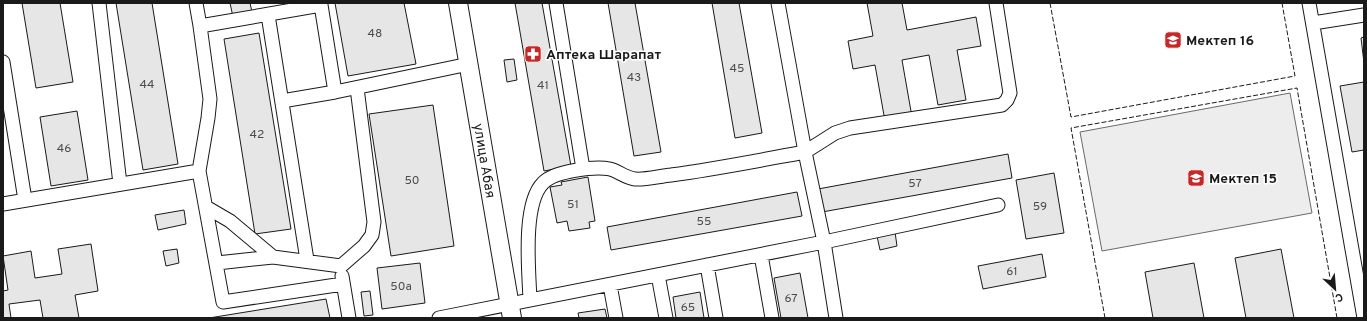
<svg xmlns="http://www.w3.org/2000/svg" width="1367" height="321" font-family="Overpass,sans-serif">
<rect width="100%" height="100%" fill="#fff"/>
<path fill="#ededed" stroke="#6a6a6a" d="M1290 93 1312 213 1102 251 1080 132Z"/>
<path fill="#e6e6e6" stroke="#1a1a1a" d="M22 3H60L73 82 36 88Z
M116 3H152L178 164 143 170Z
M230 3H250L252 12 233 17Z
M335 3H404L416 64 348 76Z
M515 3H542L571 166 544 171Z
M608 3H635L661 152 634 156Z
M712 3H739L762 133 735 138Z
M867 3H902L907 30 976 17 981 46 957 50 966 100 938 105 929 55 902 60 912 117 885 121 875 65 853 69 848 41 873 36Z
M259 33 291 229 255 234 224 39Z
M1364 37V63L1361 38Z
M514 59 517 80 507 82 504 60Z
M1364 82V150L1352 152 1340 86Z
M433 105 454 246 391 256 369 114Z
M77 111 88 180 51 186 40 117Z
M1008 154 1012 178 822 212 818 189Z
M1054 173 1064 233 1026 239 1016 180Z
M588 177 595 221 589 222 590 228 569 231 567 221 557 223 550 187 562 185 561 182Z
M797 192 802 216 611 250 607 227Z
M184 210 186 224 158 230 155 215Z
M895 232 897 246 880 250 877 236Z
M91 244 98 291 75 295 79 318H43L40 300 9 304 11 318H3V291L8 290 3 256 31 251 35 278 62 274 58 249Z
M177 249 179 263 166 266 163 251Z
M1281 249 1294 318H1246L1235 258Z
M1042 254 1046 277 983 289 978 266Z
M420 263 425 303 382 309 377 268Z
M1194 263 1204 318H1153L1145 272Z
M800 273 808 318H781L774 278Z
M370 291 373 315 364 316 361 292Z
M700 292 704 318H676L673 297Z
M326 299 330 318H209Z
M605 309 607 318H579L578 313Z"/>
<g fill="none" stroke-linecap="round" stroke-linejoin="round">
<defs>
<path id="street" d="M99 3 120 184
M196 3 200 26 321 5 335 92 469 64
M556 3 583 169
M1309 3 1364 318
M268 15 307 260
M1313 23 1364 15
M200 26 210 99 208 118 199 171 223 302 343 284
M3 62 25 200
M282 101 335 92
M3 204 199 171
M206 207 230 221 273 257
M761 255 772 318
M217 263 273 257 341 266 364 246 372 235 374 222 357 88
M707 265 716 318
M658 275 666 318
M342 276 349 318
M610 285 616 318
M530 300C529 272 522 204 543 183 554 171 595 166 610 169 618 171 626 178 635 179 645 180 660 176 671 175 716 169 761 160 805 152L778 3
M439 318 824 242 998 205
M836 318 824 242 805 152 835 133 850 128 1002 105 1007 100 1010 93 996 3"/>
<g id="secondary">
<path id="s1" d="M458 3 512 318"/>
</g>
</defs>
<use href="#street" stroke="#1a1a1a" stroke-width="15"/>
<use href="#secondary" stroke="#1a1a1a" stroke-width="20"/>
<use href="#street" stroke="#fff" stroke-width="13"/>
<use href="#secondary" stroke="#fff" stroke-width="18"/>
<path stroke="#1a1a1a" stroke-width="1" stroke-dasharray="5 2" stroke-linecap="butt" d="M1050 3 1071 117 1295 76 1282 3
M1105 318 1071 128 1297 88 1337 318"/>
</g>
<defs>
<symbol id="school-square" viewBox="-11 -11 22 22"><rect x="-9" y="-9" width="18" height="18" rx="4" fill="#c62828" stroke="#fff"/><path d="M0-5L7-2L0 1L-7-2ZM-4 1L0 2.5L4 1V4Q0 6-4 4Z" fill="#fff"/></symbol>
<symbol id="pharmacy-square" viewBox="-11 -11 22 22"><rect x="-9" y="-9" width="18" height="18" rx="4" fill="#c62828" stroke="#fff"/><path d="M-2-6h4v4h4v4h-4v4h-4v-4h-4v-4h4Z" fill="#fff"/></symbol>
</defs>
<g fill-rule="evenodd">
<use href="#school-square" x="1163" y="30" width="20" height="20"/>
<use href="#pharmacy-square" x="523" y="44" width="20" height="20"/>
<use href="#school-square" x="1186" y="168" width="20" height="20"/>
</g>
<g text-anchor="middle" stroke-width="3" stroke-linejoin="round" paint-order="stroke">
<g font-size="12" fill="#4d4d4d">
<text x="375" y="37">48</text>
<text x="737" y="72">45</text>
<text x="634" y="81">43</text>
<text x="147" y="88">44</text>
<text x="543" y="89">41</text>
<text x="257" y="138">42</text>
<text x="64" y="152">46</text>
<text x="412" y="184">50</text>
<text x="915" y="187">57</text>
<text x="573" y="208">51</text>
<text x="1040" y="210">59</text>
<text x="704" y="225">55</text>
<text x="1012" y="275">61</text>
<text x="401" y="290">50а</text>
<text x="791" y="302">67</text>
<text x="688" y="311">65</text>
</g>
<g font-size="14" font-weight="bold" fill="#1a1a1a" stroke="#fff" text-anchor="start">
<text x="1186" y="45">Мектеп 16</text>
<text x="546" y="59">Аптека Шарапат</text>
<text x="1209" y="183">Мектеп 15</text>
</g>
<g font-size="14" fill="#1a1a1a" stroke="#fff">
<text dy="5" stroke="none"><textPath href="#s1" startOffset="160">улица Абая</textPath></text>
</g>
</g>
<rect width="1367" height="321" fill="none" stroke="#1a1a1a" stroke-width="8"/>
<g transform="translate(1335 289) rotate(154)" stroke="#ffffff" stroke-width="3" paint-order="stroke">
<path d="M0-3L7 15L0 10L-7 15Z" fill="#1a1a1a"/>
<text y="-6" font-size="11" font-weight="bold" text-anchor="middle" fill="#1a1a1a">С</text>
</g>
</svg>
